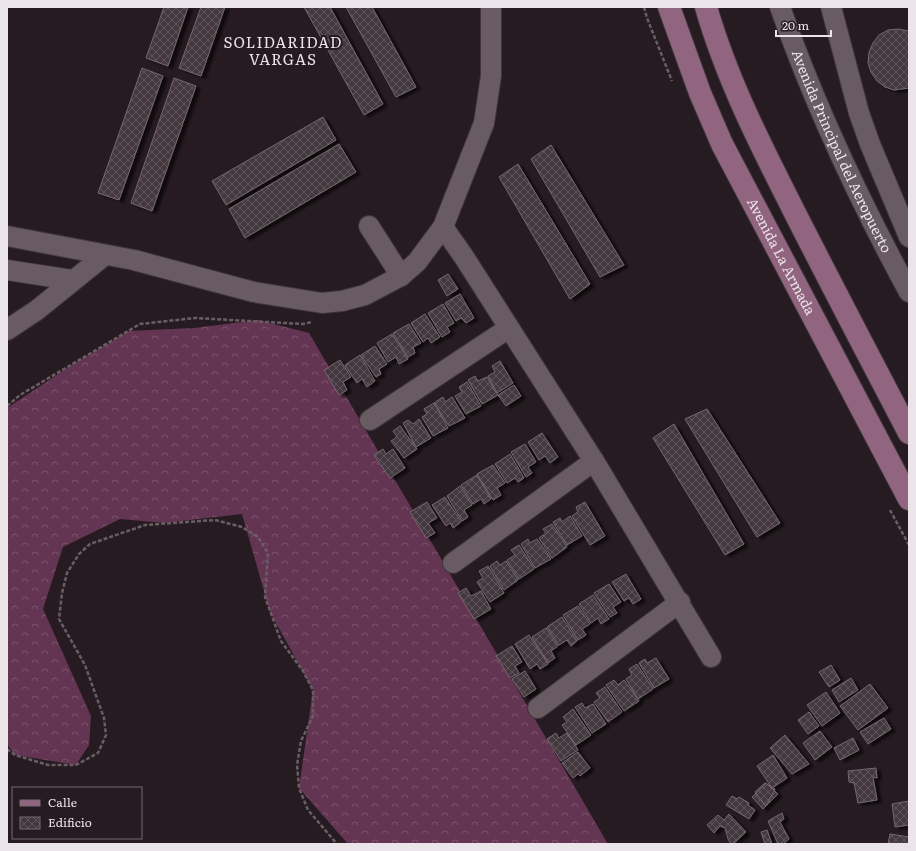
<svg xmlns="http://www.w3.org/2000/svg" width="916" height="851" font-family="Literata,serif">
<defs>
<pattern id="forest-crowns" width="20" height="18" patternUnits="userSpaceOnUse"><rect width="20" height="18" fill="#643552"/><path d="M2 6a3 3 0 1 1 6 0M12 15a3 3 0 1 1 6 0" fill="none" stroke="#7a526b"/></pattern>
<pattern id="building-cross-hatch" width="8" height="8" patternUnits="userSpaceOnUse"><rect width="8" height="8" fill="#43373e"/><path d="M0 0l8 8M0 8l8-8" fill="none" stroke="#5e545a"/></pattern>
<filter id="shadow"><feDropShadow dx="4.5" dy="2.5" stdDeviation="1" flood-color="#0009"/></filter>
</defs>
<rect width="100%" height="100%" fill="#261b21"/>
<path fill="url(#forest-crowns)" d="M258 320 309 333 608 844H348L299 788 313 690 270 612 242 514 164 523 120 519 63 547 43 609 91 716 89 745 76 765 15 755 7 744V408L72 365 129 331 194 328Z"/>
<path fill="url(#building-cross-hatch)" stroke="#75686f" filter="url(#shadow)" d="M164 7H188L168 66 146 58Z
M201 7H225L201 76 179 68Z
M304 7H330L383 104 364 115Z
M346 7H372L416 87 396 97Z
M898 29 909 31V88L894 90 885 87 877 81 871 72 868 63 869 52 873 43 879 35 888 30Z
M142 68 163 76 119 200 98 193Z
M174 78 196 86 152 211 131 203Z
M323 117 336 140 226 205 212 181Z
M339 144 356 172 245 238 229 209Z
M551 145 624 265 600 277 531 159Z
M518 164 590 284 570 299 499 177Z
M448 274 458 289 447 296 438 280Z
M460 294 474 318 466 323 461 318 456 321 445 303Z
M443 304 454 323 447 327 450 332 442 337 428 313Z
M425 314 440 337 431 343 428 338 423 342 411 323Z
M409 324 421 343 413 347 415 353 408 357 393 333Z
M392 334 408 359 399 364 396 357 388 362 377 343Z
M375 346 387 364 379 369 381 374 376 377 361 355Z
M360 355 375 381 367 387 362 379 357 383 345 365Z
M340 360 351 377 343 382 347 390 339 395 324 370Z
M500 361 513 383 497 393 488 376 495 372 492 366Z
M475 376 478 381 487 377 498 395 482 404 468 380Z
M467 382 481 406 466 414 455 396 462 392 459 387Z
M514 385 521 396 506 406 498 395Z
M443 397 445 402 452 397 465 418 449 426 434 403Z
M434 403 448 428 433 436 422 417 427 414 424 409Z
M707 409 780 523 757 537 685 419Z
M419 419 431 438 416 447 403 423 408 420 413 424Z
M674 424 744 544 725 555 653 438Z
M400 426 417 449 404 458 391 441 397 437 393 431Z
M542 433 558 457 550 463 545 456 539 460 528 442Z
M525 444 536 462 528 467 532 473 526 477 511 452Z
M383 449 386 454 393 449 405 468 390 478 374 455Z
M510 454 524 478 518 482 515 478 507 483 495 464Z
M493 465 505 483 497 488 501 495 493 500 477 474Z
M477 475 491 499 484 504 481 499 473 504 461 485Z
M460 486 472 505 464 510 468 517 462 521 447 496Z
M445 497 461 522 453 528 450 523 446 526 432 505Z
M427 502 437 518 428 523 435 533 426 538 410 512Z
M585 502 605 536 590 545 572 516 578 512 576 507Z
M570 516 582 536 567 545 553 522 560 518 562 522Z
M552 524 567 547 552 558 539 538 546 533 543 529Z
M528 539 530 543 537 539 551 559 535 568 521 544Z
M519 545 534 569 519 579 507 560 515 555 511 550Z
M497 561 500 565 506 561 518 580 504 590 490 566Z
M488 566 504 593 490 602 477 582 483 578 479 571Z
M626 574 641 599 633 604 629 598 624 601 612 582Z
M609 584 621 602 613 607 617 613 610 617 594 593Z
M466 588 471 596 481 591 491 609 474 619 458 593Z
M593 595 609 619 601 624 598 618 591 623 579 604Z
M578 606 590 624 582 629 586 635 578 640 563 615Z
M562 617 577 641 571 646 567 640 559 645 547 627Z
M546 628 558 646 551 651 555 658 548 663 532 637Z
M529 635 548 664 540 669 537 664 530 669 515 644Z
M512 646 522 662 515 666 519 673 510 678 496 656Z
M656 658 669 679 654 688 639 663 645 659 647 663Z
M637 664 653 689 638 699 626 679 632 675 629 669Z
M831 665 840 680 829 687 819 672Z
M525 671 536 689 524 697 512 679Z
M851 678 858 690 839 702 832 690Z
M614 680 618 685 624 680 639 701 624 711 606 685Z
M870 684 888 708 858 730 840 706Z
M605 687 622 712 608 722 594 702 600 698 596 693Z
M826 692 840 713 822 726 807 705Z
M582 703 585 708 593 704 606 724 592 733 575 707Z
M573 709 591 735 576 745 562 725 567 722 563 717Z
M809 712 819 726 808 734 798 720Z
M884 718 891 729 868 744 860 732Z
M820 731 832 747 815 760 803 743Z
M556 733 559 738 567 733 578 750 561 761 547 739Z
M785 735 809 764 792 774 770 748Z
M853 738 859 750 840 760 834 748Z
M578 752 590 768 580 776 578 774 573 778 562 763Z
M773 755 787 778 772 788 757 766Z
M876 768 877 778 873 777 877 800 858 803 854 783 849 782 848 771Z
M765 783 775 789 766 806 755 792Z
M766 783 778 794 763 809 752 797Z
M732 796 737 799 739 797 749 803 748 805 755 810 749 819 726 805Z
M909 801V825L895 827 892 804Z
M782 813 784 819 780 822 789 839 783 844H778L768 821Z
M729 814 746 832 733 844H731L728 839 725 828 720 826 714 833 707 825 718 815 724 820Z
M767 830 772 844H765L761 832Z
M890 834 909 837V844H888Z"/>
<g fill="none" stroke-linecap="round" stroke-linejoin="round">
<defs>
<g id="minor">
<path id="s1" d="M780 7C815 106 859 200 909 292"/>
<path d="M831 7 859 113 870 144 909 237"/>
<path d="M369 226 401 276"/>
<path d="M443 227 464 257 594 461 711 657"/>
<path d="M7 236 134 260 254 292 322 303 342 301 365 295 401 276 417 262 443 227 484 123 491 76V7"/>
<path d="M7 270 72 280"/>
<path d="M7 330 37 310 105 255"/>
<path d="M370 420 509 328"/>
<path d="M453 563 594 461"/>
<path d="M538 708 680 602"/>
</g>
<g id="major">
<path id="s2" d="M669 7 700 93 722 144 909 499"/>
<path d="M706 7C727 80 762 148 796 215 833 288 871 360 909 433"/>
</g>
</defs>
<use href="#minor" stroke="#3f373c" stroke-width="22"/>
<use href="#major" stroke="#3f373c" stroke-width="24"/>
<path stroke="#685e63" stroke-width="2.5" stroke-dasharray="4 2" stroke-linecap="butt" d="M644 7 647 18 672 81
M7 406 20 395 140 324 195 318 303 324 312 322
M890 510 909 545
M7 749 15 755 48 765H76L98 753 106 735 104 718 85 665 59 619 62 593 67 573 79 554 90 544 145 525 215 520 242 527 258 537 268 553 265 597 281 641 303 671 313 690V716L301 741 297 765 299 788 308 810 337 844"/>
<use href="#minor" stroke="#685b62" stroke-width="20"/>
<use href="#major" stroke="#91657f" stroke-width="22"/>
</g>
<g text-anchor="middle" stroke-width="4" stroke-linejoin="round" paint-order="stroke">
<g font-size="14" fill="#ebe4e8" stroke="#261b21">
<text dy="5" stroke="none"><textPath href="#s1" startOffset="157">Avenida Principal del Aeropuerto</textPath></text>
<text dy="5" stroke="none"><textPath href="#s2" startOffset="274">Avenida La Armada</textPath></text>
</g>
<g font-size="15" letter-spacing="1" fill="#ebe4e8" stroke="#261b21">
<text x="283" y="48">SOLIDARIDAD<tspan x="283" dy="17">VARGAS</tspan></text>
</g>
</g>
<rect width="916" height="851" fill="none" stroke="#ebe4e8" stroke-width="16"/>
<rect x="12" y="787" width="130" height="52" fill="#261b21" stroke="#756b71"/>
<rect x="20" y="800" width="20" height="6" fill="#91657f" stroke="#756b71"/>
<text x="48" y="807" font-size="12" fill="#ebe4e8">Calle</text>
<rect x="20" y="817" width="20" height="12" fill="url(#building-cross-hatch)" stroke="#756b71"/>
<text x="48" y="827" font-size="12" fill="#ebe4e8">Edificio</text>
<path d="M776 30v6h55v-6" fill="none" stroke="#ebe4e8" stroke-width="2"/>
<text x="782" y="30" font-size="12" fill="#ebe4e8" stroke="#261b21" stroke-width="3" paint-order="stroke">20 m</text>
</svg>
